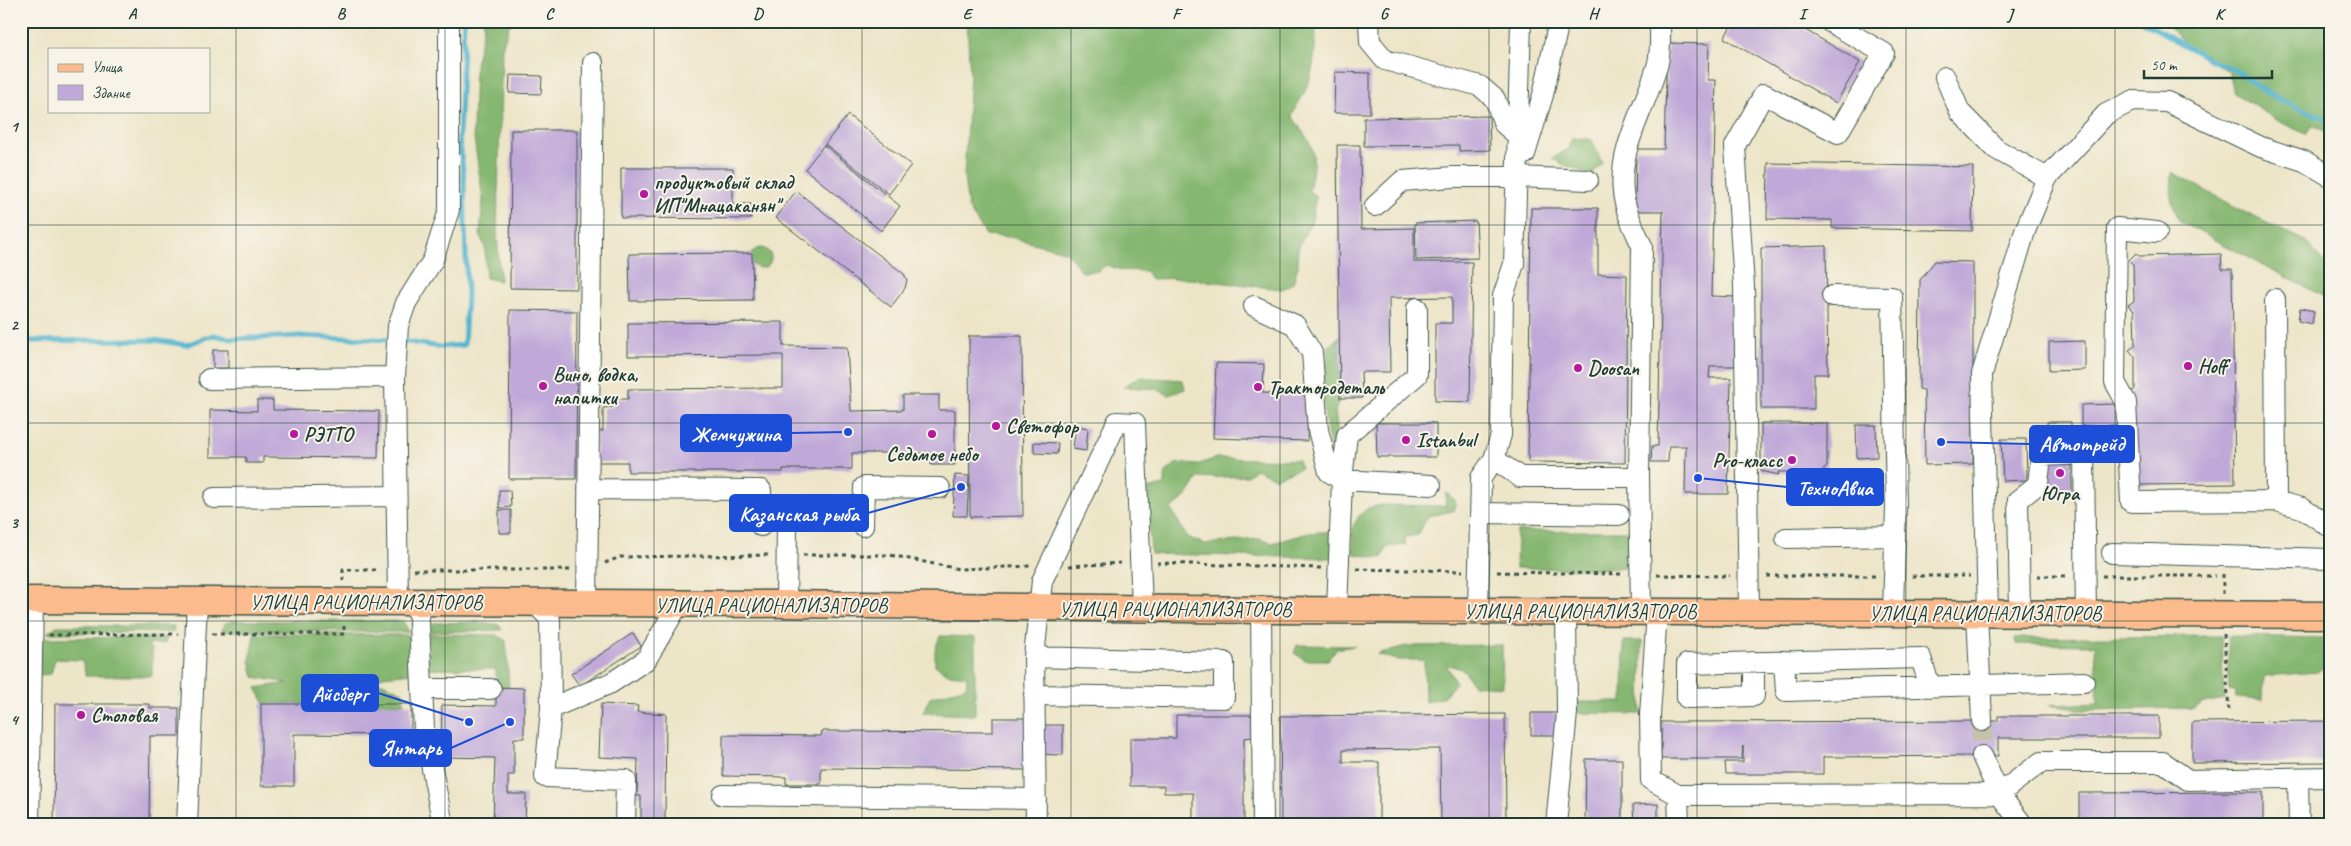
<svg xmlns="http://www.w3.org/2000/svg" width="2351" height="846" font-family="Caveat,sans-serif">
<rect width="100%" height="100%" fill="#f7f3e8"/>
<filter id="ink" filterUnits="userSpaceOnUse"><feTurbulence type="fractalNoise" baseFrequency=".02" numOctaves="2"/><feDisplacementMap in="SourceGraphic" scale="10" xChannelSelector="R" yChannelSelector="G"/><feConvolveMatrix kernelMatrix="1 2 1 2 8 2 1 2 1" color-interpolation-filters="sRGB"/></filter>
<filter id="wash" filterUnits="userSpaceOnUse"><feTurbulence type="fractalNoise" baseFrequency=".0096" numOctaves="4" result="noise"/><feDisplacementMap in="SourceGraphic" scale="20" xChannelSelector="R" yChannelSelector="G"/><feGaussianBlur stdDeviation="1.12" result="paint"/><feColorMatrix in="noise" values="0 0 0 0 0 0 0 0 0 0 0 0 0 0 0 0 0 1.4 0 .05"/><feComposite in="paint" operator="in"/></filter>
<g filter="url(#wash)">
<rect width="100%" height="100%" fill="#ede5c8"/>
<path fill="#86b771" stroke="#527a52" d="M483 21H515L509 26 502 48 497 231 500 281 486 278 485 247 480 235 483 199 473 131 475 66 484 25Z
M967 21H1316C1316 41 1315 66 1308 84 1304 96 1296 105 1292 116 1316 151 1317 149 1309 191L1316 196 1312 220 1298 248V266L1293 283 1282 289 1181 278 1151 279 1146 271 1121 270 1106 265 1098 271 1082 272 1067 252 1010 237 986 235 968 208 964 177 970 75Z
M2163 21H2330V135L2312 124 2306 134 2280 122 2234 93 2229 72 2188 46Z
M1572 138 1592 140 1602 163 1591 176C1578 168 1564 167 1552 158L1569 149Z
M2172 172 2248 214 2307 242 2330 271V300L2179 221 2171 199Z
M751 258a10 10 0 1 1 20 0a10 10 0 1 1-20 0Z
M1339 337 1340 398 1335 411 1340 451 1333 457C1326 432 1323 408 1323 382 1324 371 1328 358 1329 346Z
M1139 377 1183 380 1185 389 1169 395 1156 389 1123 387Z
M1216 458 1298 460 1301 468 1275 478 1256 469 1247 476 1198 478 1186 497 1171 509 1187 537 1205 544 1259 539 1272 543 1309 533 1334 531V558L1151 554 1147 489 1164 485 1166 472 1177 463 1197 465Z
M1446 493 1456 501 1453 511 1428 516 1418 535 1405 537V545L1387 547 1382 558 1354 554 1352 528 1359 516 1368 508 1382 505 1445 506Z
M1517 531H1634L1633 559 1624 567 1607 569 1516 568Z
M232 621H403L409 632 222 631 224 624Z
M479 622 500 625 502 630 429 632 433 623Z
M57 626H174L173 632 47 633Z
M254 634 408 635 411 644 412 673 383 676 375 680 403 692 404 704H265L256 688 288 683 254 677 250 660Z
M429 634 497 635 506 641 509 688 496 687V669L428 668Z
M940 636 975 637V715L923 713 930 697 966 687 967 676 948 674 935 665V650Z
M2221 636 2224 699 2204 703 2193 708 2083 710 2049 705 2098 703 2095 645 2016 644 2015 638Z
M2228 636 2330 638V663L2317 672 2264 676 2263 700 2236 698 2235 691 2229 690Z
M167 637 165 643 147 645 152 649V676H86L82 660 55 659 51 674 39 675 40 646 43 638Z
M1624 641H1642L1641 714 1578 713 1576 702H1623Z
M1297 645 1355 646 1336 649 1328 660H1305L1294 653Z
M1502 645 1503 687 1473 685 1464 670 1446 664 1456 683 1442 698 1425 702 1424 660H1396L1377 654 1406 646Z"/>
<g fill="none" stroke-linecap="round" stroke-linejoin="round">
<path stroke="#50b4cf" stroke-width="5" d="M2142 21 2211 60 2237 71 2264 91 2296 107 2330 120
M21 341 155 340 186 345 213 335 233 339 301 336 393 340
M401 341 440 347 464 345 467 295 464 179 459 140 464 21"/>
</g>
<g id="blocks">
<path fill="#c0a9d8" d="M1734 21H1790L1860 62 1836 103 1724 38Z
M1667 43 1709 44 1708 80H1716L1711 296 1736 297 1735 366H1710L1709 378H1731L1728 494H1685L1686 446H1669L1668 462H1651L1652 446H1658L1663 211H1635L1636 149H1664Z
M1335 72 1370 73V113H1334Z
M510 75 542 76 541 94 509 93Z
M848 115 911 165 889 194 825 144Z
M1489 116 1490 150 1459 151V145L1364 146V118Z
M511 130H577V289L510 288Z
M824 145 900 206 881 231 805 169Z
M1337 145H1360L1361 229 1414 228V262H1472L1470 402 1435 401V323H1452V297L1389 298 1390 372H1361L1362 398H1340Z
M1768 163 1973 167 1972 231 1832 228V220L1767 219Z
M621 168H733V204H751V219L621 218Z
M796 191 904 274 907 280 905 288 891 307 776 218Z
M1531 208H1598V274L1627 275 1625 463 1528 462Z
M1476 221 1478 258 1416 260 1415 223Z
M1826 246 1828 374H1814V409H1761V248Z
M752 253 753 300 630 301 629 254Z
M2136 253 2140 256 2221 254 2222 269H2232L2235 484 2137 485 2128 394 2135 389V357L2129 350 2135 346 2134 311 2128 305 2134 301 2133 265 2129 260Z
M1935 261 1973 262V464L1925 465 1924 390 1919 389 1920 280Z
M2300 308 2314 311 2312 324 2298 321Z
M510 310 577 311 576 479H509Z
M783 322V346L847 347 851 411 903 410V395H939V410H955V465H931V453H852V469H783V472H628V462H596V431H603V408L613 407V399H628V389L783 388V355L628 356V323Z
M969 336H1022L1023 516 970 517Z
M2085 341V370L2049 371V342Z
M213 350H228V368H213Z
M1216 363 1264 364 1263 393 1308 395 1307 441 1213 438Z
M257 400H273V410L379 411 378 458 263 457V463H246V457H210V410L257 411Z
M2116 404 2117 425 2081 426V405Z
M2047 422H2071L2072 492H2048Z
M1376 423H1436V457H1377Z
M1761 423H1827V467L1821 472 1793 475V472H1778L1779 475 1761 471Z
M1856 425H1876L1877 457 1857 458Z
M1076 426 1088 428 1086 451 1073 449Z
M2001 439H2026L2027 480 2003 481Z
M1034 442 1058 443 1057 454 1034 453Z
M955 475 969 476 967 516H953Z
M499 490H510L511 507 499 508Z
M499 510H511V533H499Z
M633 633 641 646 580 686 571 674Z
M496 687 524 688V738H514V775H508V794H526L525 825H493L495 758 441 757 442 705 496 706Z
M55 704H150V708H179V736H150L149 825H54Z
M261 704H411V735L294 734V786H261Z
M601 704 638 706 637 712 666 714 665 821 641 820V796H637L638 759 599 757Z
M1531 713H1557V735H1531Z
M1505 714 1506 825H1441L1440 749 1343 750V762H1379V825H1281L1280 716Z
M1176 715H1254V737L1244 738V825H1193V793H1164V786H1130V738H1176Z
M1998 716H2159V738H1998V756L1823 757V774H1726L1725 762H1743V746L1742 759H1661V722L1998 721Z
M993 718H1028V725H1063V755L1028 754V770L821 768V784H786V777L723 776V735L821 736 822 731 993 732Z
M2330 721V762L2192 763V722Z
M1586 759H1622V825H1585Z
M2263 792V825H2079V793Z
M1658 804V825H1634L1633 805Z"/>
</g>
</g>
<g filter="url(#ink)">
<use href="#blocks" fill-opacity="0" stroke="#3e564a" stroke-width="1"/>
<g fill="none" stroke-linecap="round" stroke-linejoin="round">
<path stroke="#c4c3aa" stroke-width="20" stroke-dasharray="20 10" stroke-linecap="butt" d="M1982 721V756"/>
<defs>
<path id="minor" d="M1369 21 1370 42 1385 60 1480 86 1495 99 1504 124 1518 136
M1945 77 1960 112 1996 149 2047 178
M1525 154 1543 95 1559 21
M1375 206 1402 181 1453 177H1517L1588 180
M2157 232 2117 228 2115 382 2126 402 2131 502 2276 501 2302 508 2330 527
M1832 296 1892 297 1896 505 1893 613
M2275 299 2276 501
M1254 306 1295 325 1312 353 1318 430 1329 472 1342 480 1431 485
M209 379 395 377
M1494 459 1520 477H1639
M588 489 761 490V526
M214 498 396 496
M1482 513 1619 515
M863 526 864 487 940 488
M1786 538 1895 536
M2112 553 2330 559
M398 602 395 377 398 326 406 303 433 260 449 210V21
M418 602 424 728 443 825
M535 603 550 619 551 708 611 683 646 660 678 605
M587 604 593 63
M786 604 787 526
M1261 610 1263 825
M1337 610 1342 480 1347 435 1417 375V308
M1749 610 1744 286 1735 146 1764 94 1838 133 1884 53 1830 22
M1478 611 1481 478 1494 459 1501 435 1503 296 1514 264 1521 21
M1641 611 1639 477 1642 246C1634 228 1625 211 1623 192 1618 147 1647 105 1658 63 1661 49 1660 35 1660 21
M1657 612 1650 715 1651 780 1678 795 1999 794 2041 762H2163L2188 780 2330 777
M1977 613 1982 721
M1988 613 1982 374 2025 231 2047 178 2106 114 2132 101 2167 102 2261 147 2304 161 2330 176
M2020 613 2018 500 2038 484 2041 456 2084 454 2086 614
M1034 657 1224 662V698L1034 695
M1784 661 1786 691 2084 682
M1754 662V696L1687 698V664L1921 658 1930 687
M422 689H491
M551 708 545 777 626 780 625 825
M1982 756 1999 794 2023 825
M2298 778 2299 825
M723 795 1036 799
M1678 795 1679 825
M29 825 33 600
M187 825 197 601
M1036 825 1034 657 1042 581 1117 422 1135 423 1142 609
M1556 825 1567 713 1566 611"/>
<path id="major" d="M21 600 786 604 1261 610 2330 615"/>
</defs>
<use href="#minor" stroke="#3e564a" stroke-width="22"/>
<use href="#major" stroke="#3e564a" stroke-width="29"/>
<path stroke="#3e564a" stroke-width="3" stroke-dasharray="4 4" stroke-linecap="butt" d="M803 555H890L959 569 1031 566
M605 563 620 557 770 555
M1157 563 1321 568
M1069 566 1123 563
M1357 569 1463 571
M414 570H570
M1497 572 1623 574
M2223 574V595
M1657 575 1730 576
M1767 576H1878
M1912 576H1970
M2037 576H2068
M2102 576H2215
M343 581V570H380
M212 634H344V622
M2224 634 2229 712
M49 635 178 634"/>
<use href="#minor" stroke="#fff" stroke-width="20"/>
<use href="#major" stroke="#fbbb8d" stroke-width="26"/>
</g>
</g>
<path fill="none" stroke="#1f3d34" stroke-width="1" stroke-opacity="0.55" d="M236 21V825M445 21V825M654 21V825M862 21V825M1071 21V825M1280 21V825M1489 21V825M1697 21V825M1906 21V825M2115 21V825M21 225H2330M21 423H2330M21 621H2330"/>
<g fill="#b5179e" stroke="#f7f3e8" stroke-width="2">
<circle cx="644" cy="194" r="5"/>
<circle cx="2188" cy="366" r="5"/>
<circle cx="1578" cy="368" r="5"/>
<circle cx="543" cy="386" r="5"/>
<circle cx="1258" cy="387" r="5"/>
<circle cx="996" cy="426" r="5"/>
<circle cx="294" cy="434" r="5"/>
<circle cx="932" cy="434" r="5"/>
<circle cx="1406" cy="440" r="5"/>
<circle cx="1792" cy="460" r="5"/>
<circle cx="2060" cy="473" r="5"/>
<circle cx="81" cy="715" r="5"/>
</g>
<g text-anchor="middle" stroke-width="4" stroke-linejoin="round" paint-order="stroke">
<g font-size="20" font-weight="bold" fill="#1f3d34" stroke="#f7f3e8" text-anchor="start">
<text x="654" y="189">продуктовый склад<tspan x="654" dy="23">ИП"Мнацаканян"</tspan></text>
<text x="2198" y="373">Hoff</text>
<text x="1588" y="375">Doosan</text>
<text x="553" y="381">Вино, водка,<tspan x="553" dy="23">напитки</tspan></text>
<text x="1268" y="394">Трактородеталь</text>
<text x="1006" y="433">Светофор</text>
<text x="304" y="441">РЭТТО</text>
<text x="1416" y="447">Istanbul</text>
<text x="932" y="461" text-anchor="middle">Седьмое небо</text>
<text x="1782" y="467" text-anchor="end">Pro-класс</text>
<text x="2060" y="500" text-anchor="middle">Югра</text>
<text x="91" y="722">Столовая</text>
</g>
<g font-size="20" fill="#1f3d34" stroke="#f7f3e8">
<text x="366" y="609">УЛИЦА РАЦИОНАЛИЗАТОРОВ</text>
<text x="771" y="612">УЛИЦА РАЦИОНАЛИЗАТОРОВ</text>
<text x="1175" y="616">УЛИЦА РАЦИОНАЛИЗАТОРОВ</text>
<text x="1580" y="618">УЛИЦА РАЦИОНАЛИЗАТОРОВ</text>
<text x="1985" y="620">УЛИЦА РАЦИОНАЛИЗАТОРОВ</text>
</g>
</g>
<path fill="none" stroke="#1d4ed8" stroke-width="2" d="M848 432L791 433M1941 442L2030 444M1698 478L1787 487M961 487L868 513M469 722L378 693M510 722L451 748"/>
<g fill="#1d4ed8" stroke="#f7f3e8" stroke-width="2">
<circle cx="848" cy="432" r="5"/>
<circle cx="1941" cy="442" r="5"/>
<circle cx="1698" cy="478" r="5"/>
<circle cx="961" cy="487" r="5"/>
<circle cx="469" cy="722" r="5"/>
<circle cx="510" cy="722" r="5"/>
</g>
<g fill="#1d4ed8" stroke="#1d4ed8" stroke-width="2">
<rect x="681" y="415" width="110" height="36" rx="5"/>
<rect x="2030" y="426" width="104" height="36" rx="5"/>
<rect x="1787" y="469" width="96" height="36" rx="5"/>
<rect x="730" y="495" width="138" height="36" rx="5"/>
<rect x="302" y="675" width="76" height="36" rx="5"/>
<rect x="370" y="730" width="81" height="36" rx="5"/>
</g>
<g font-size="21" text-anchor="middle" font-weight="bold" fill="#fff">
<text x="736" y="441">Жемчужина</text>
<text x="2082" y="451">Автотрейд</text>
<text x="1835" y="495">ТехноАвиа</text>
<text x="799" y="521">Казанская рыба</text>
<text x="340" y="701">Айсберг</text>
<text x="411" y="755">Янтарь</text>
</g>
<rect width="2351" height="846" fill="none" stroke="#f7f3e8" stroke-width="55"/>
<rect x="48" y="48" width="162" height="65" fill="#f7f3e8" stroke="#a1aaa0"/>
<rect x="58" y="64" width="25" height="8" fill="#fbbb8d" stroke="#a1aaa0"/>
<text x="92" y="72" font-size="15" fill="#1f3d34">Улица</text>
<rect x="58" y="85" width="25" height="15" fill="#c0a9d8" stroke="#a1aaa0"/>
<text x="92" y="98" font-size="15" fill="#1f3d34">Здание</text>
<path d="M2144 70v8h128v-8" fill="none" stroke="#1f3d34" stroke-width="2.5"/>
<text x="2151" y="70" font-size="15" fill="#1f3d34" stroke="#f7f3e8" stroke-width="4" paint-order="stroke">50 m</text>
<rect x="28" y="28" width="2296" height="790" fill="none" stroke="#1f3d34" stroke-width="2"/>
<g font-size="16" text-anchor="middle" font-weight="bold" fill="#1f3d34">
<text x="132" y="19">A</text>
<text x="341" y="19">B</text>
<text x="549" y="19">C</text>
<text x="758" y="19">D</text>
<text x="967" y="19">E</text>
<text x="1176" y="19">F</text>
<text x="1384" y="19">G</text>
<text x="1593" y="19">H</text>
<text x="1802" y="19">I</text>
<text x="2010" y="19">J</text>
<text x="2219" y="19">K</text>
<text x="14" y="132">1</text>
<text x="14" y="330">2</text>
<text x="14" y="528">3</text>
<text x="14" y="725">4</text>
</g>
</svg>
